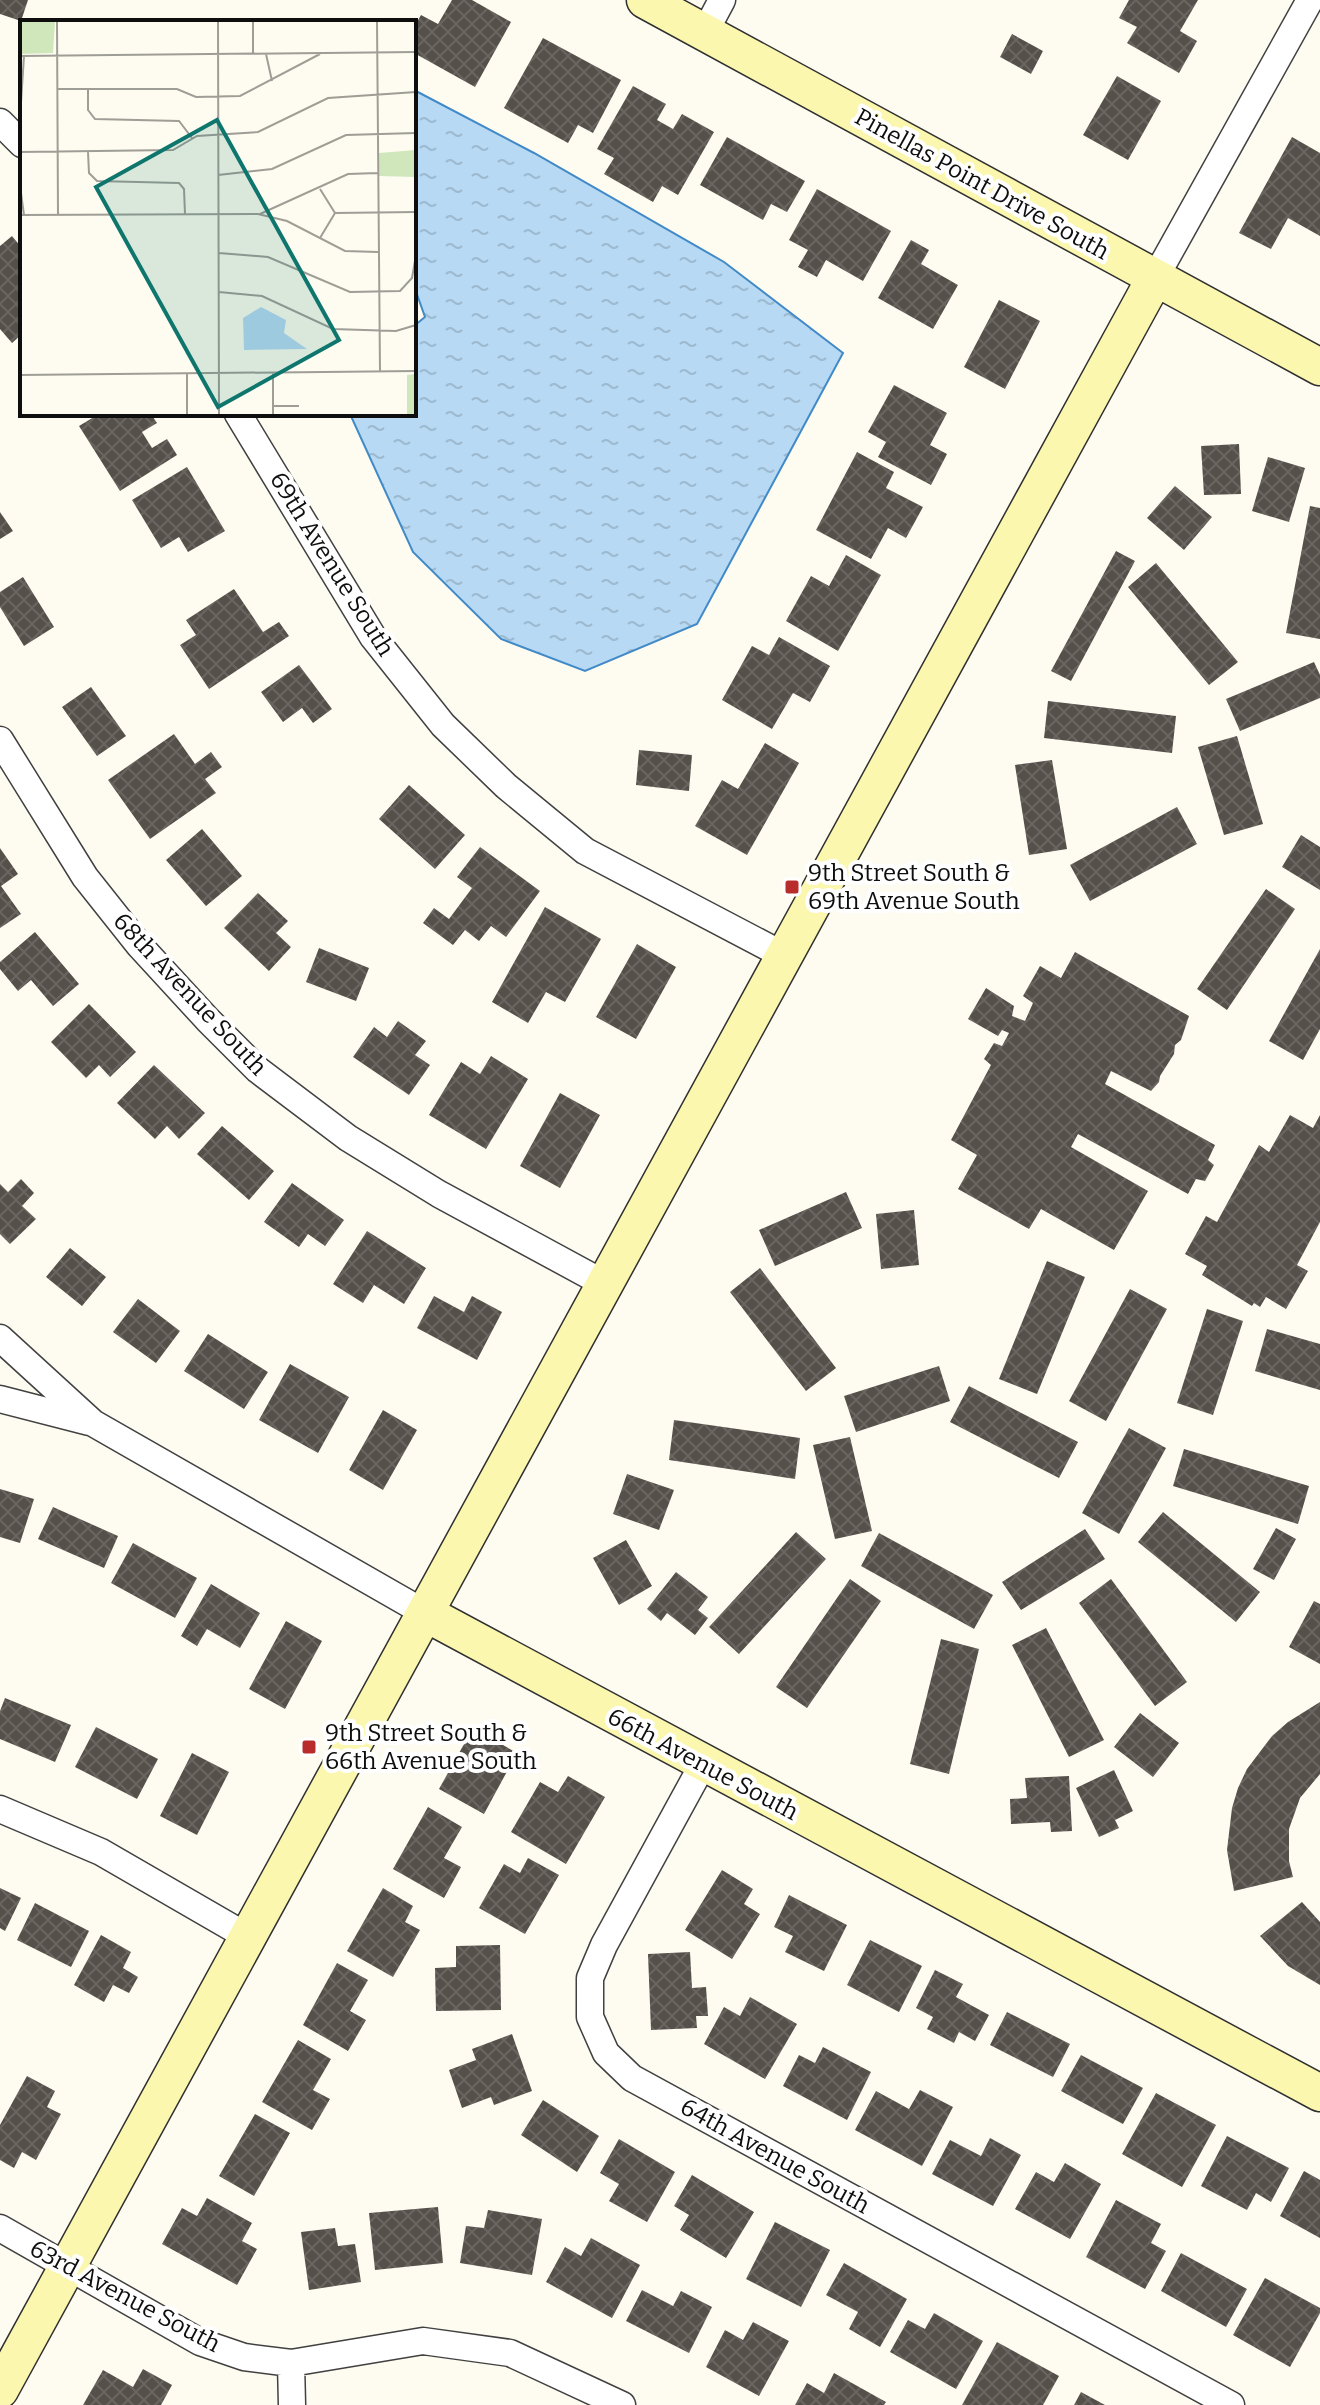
<svg xmlns="http://www.w3.org/2000/svg" width="1320" height="2405" font-family="Bitter,serif">
<defs>
<pattern id="water-ripples" width="26" height="14" patternUnits="userSpaceOnUse" patternTransform="scale(2)"><rect width="26" height="14" fill="#b7d9f3"/><path d="M2 4q2-2 4 0t4 0M15 11q2-2 4 0t4 0" fill="none" stroke="#9cb9cf"/></pattern>
<pattern id="building-cross-hatch" width="8" height="8" patternUnits="userSpaceOnUse" patternTransform="scale(2)"><rect width="8" height="8" fill="#56504b"/><path d="M0 0l8 8M0 8l8-8" fill="none" stroke="#696561"/></pattern>
</defs>
<rect width="100%" height="100%" fill="#fefcf0"/>
<path fill="url(#water-ripples)" stroke="#418ac7" stroke-width="2" d="M414 90 534 153 724 262 843 353 697 624 585 671 501 639 413 552 350 414H414V326L425 317 414 286Z"/>
<path fill="url(#building-cross-hatch)" d="M0 0H28L21 21 0 14Z
M452 0H472L511 22 475 87 414 53V27L421 15 438 24Z
M1129 0H1198L1180 31 1197 41 1179 73 1127 43 1137 27 1119 18Z
M1012 34 1043 51 1031 74 1000 57Z
M543 38 621 80 593 133 578 125 568 143 504 108Z
M1117 76 1161 101 1128 160 1083 135Z
M633 86 666 104 657 120 673 129 682 114 714 132 678 195 662 186 653 202 604 174 614 158 597 149Z
M727 137 805 181 787 212 771 204 763 220 700 185Z
M1292 137 1320 153V236L1288 218 1271 249 1239 233Z
M817 189 891 231 863 281 826 260 817 277 798 267 808 250 789 240Z
M12 236 22 248V334L12 343 0 329V246Z
M911 240 929 250 921 264 958 285 933 329 878 298Z
M999 300 1040 321 1005 389 964 367Z
M894 385 947 413 930 445 947 454 931 485 878 457 886 442 868 432Z
M99 414H151L157 423 142 432 152 448 167 439 177 455 120 491 79 426Z
M1239 444 1241 494 1204 495 1201 446Z
M857 452 894 472 886 488 923 507 906 538 888 528 871 559 816 530Z
M1268 457 1305 468 1289 522 1252 511Z
M187 467 225 531 188 552 179 537 161 548 132 500Z
M1175 486 1212 517 1184 550 1147 518Z
M1310 506 1320 508V639L1286 633Z
M0 512 13 531 0 539Z
M1116 551 1135 561 1071 681 1051 671Z
M846 555 881 575 838 651 786 621 811 576 829 586Z
M1156 563 1238 662 1209 685 1128 587Z
M23 577 54 627 24 646 0 607V592Z
M234 589 263 632 279 622 289 636 209 689 180 645 196 635 186 620Z
M779 637 830 666 810 702 793 693 772 729 722 700 752 646 769 655Z
M1314 662 1320 675V698L1240 731 1226 699Z
M299 665 332 709 313 723 302 708 283 722 261 692Z
M91 687 126 736 97 756 62 707Z
M1048 701 1176 716 1172 753 1044 738Z
M174 734 195 764 211 752 222 767 205 779 216 793 150 839 108 780Z
M1237 736 1263 824 1224 835 1198 747Z
M765 743 799 763 747 855 695 826 722 780 738 789Z
M639 750 692 755 689 791 636 785Z
M1052 760 1067 849 1029 855 1015 765Z
M409 785 465 835 435 869 379 819Z
M1177 807 1197 844 1090 901 1070 865Z
M202 829 242 876 206 906 166 860Z
M1301 835 1320 847V890L1282 867Z
M480 847 540 891 506 937 491 926 479 941 465 930 453 945 423 923 434 908 449 919 472 888 457 877Z
M0 848 18 874 1 886 21 914 0 928Z
M1266 889 1295 909 1227 1010 1197 989Z
M258 893 288 921 276 933 291 947 269 971 224 928Z
M545 907 601 939 565 1002 546 992 528 1023 492 1002Z
M35 932 79 984 53 1006 31 980 18 991 0 969V962Z
M637 944 676 967 636 1039 596 1017Z
M319 948 369 968 356 1001 306 982Z
M1320 949V1029L1303 1060 1269 1041Z
M1075 952 1189 1016 1181 1040 1175 1045 1174 1054 1160 1076 1159 1082 1151 1091 1111 1071 1105 1084 1215 1145 1208 1160 1214 1165 1205 1181 1196 1179 1188 1194 1078 1134 1071 1147 1148 1191 1114 1250 1041 1209 1029 1229 958 1189 977 1155 951 1140 991 1065 984 1059 994 1043 1002 1046 1009 1033 1002 1030 998 1036 968 1019 986 988 1014 1006 1012 1016 1025 1021 1033 1003 1023 996 1040 966 1061 978Z
M89 1004 136 1052 110 1077 99 1065 86 1078 51 1042Z
M398 1021 426 1041 415 1055 430 1065 409 1095 353 1057 374 1027 387 1037Z
M491 1056 528 1079 486 1149 429 1115 461 1062 480 1074Z
M154 1065 205 1113 179 1139 167 1126 155 1139 117 1103Z
M560 1093 600 1115 560 1188 520 1166Z
M1290 1115 1313 1128 1320 1115V1222L1297 1265 1308 1271 1286 1309 1266 1297 1260 1307 1254 1303 1252 1306 1202 1275 1207 1266 1185 1254 1206 1216 1217 1222 1259 1145 1269 1152Z
M222 1126 274 1171 249 1200 197 1154Z
M21 1179 34 1193 22 1206 36 1219 10 1244 0 1234V1184L8 1192Z
M292 1183 344 1220 325 1246 308 1234 299 1247 264 1222Z
M846 1192 862 1228 775 1266 759 1230Z
M914 1210 919 1265 881 1269 876 1214Z
M367 1231 426 1268 404 1304 374 1285 363 1303 333 1284Z
M70 1248 106 1277 82 1306 46 1277Z
M1047 1261 1085 1277 1037 1394 999 1379Z
M760 1268 836 1368 806 1391 730 1292Z
M1130 1289 1167 1309 1106 1421 1069 1401Z
M434 1296 464 1312 472 1296 502 1312 477 1360 417 1328Z
M138 1299 180 1331 156 1363 113 1332Z
M1207 1309 1243 1321 1213 1415 1177 1403Z
M1267 1329 1320 1344V1390L1255 1371Z
M208 1334 268 1372 244 1409 184 1371Z
M290 1364 349 1397 318 1453 259 1420Z
M939 1366 950 1401 856 1432 844 1396Z
M969 1386 1078 1442 1059 1478 950 1422Z
M383 1410 417 1430 383 1490 349 1470Z
M674 1420 800 1438 795 1479 669 1460Z
M1129 1428 1166 1448 1119 1534 1082 1513Z
M850 1437 872 1531 835 1539 813 1445Z
M1184 1449 1309 1486 1298 1524 1173 1486Z
M627 1474 674 1490 659 1530 613 1514Z
M0 1489 34 1499 20 1543 0 1537Z
M53 1507 118 1536 104 1568 38 1539Z
M1163 1512 1260 1592 1236 1622 1138 1542Z
M1276 1528 1296 1539 1274 1580 1253 1569Z
M1085 1529 1105 1559 1021 1610 1002 1582Z
M796 1532 826 1559 739 1654 709 1627Z
M879 1533 993 1595 974 1629 861 1566Z
M626 1540 652 1586 619 1605 593 1558Z
M133 1543 197 1578 175 1618 111 1583Z
M676 1572 708 1597 698 1610 708 1618 695 1635 667 1613 661 1621 647 1609Z
M850 1579 881 1601 807 1708 776 1687Z
M1111 1579 1187 1682 1155 1706 1079 1603Z
M211 1584 260 1613 240 1648 207 1629 197 1646 181 1636Z
M1314 1601 1320 1604V1664L1289 1647Z
M286 1621 322 1641 285 1709 249 1689Z
M1046 1628 1104 1740 1069 1757 1012 1645Z
M941 1639 979 1649 949 1774 910 1764Z
M5 1698 71 1725 55 1762 0 1739V1711Z
M1320 1702V1774L1300 1798 1289 1829V1861L1293 1877 1234 1891 1227 1850 1232 1808 1238 1788 1247 1769 1272 1736 1288 1722Z
M1140 1713 1179 1743 1153 1777 1114 1747Z
M96 1727 158 1759 137 1799 75 1767Z
M473 1728 517 1753 484 1814 439 1789Z
M192 1753 229 1772 197 1835 160 1816Z
M1114 1770 1133 1811 1115 1820 1119 1828 1099 1837 1076 1788Z
M568 1776 605 1797 566 1864 511 1832 540 1782 558 1792Z
M1069 1776 1072 1831 1051 1832 1050 1822 1011 1824 1010 1799 1027 1798 1025 1778Z
M428 1807 462 1827 444 1858 461 1867 444 1898 393 1869Z
M528 1858 559 1875 525 1934 479 1908 504 1864 520 1873Z
M722 1870 753 1889 744 1904 760 1914 732 1959 685 1930Z
M0 1888 21 1898 5 1931 0 1928Z
M383 1888 413 1906 405 1922 420 1930 393 1977 347 1951Z
M789 1895 847 1925 824 1971 785 1952 793 1936 774 1927Z
M1302 1902 1320 1922V1985L1288 1966 1260 1936Z
M35 1903 89 1931 71 1967 17 1940Z
M101 1935 131 1952 123 1968 138 1977 129 1993 113 1985 104 2002 74 1985Z
M870 1940 922 1966 899 2012 847 1985Z
M500 1945 501 2010 436 2011 435 1968 456 1967V1946Z
M690 1952 692 1988 706 1987 708 2016H696L697 2028 651 2030 648 1954Z
M337 1963 368 1980 350 2011 366 2020 348 2051 303 2025Z
M935 1970 963 1984 956 1997 989 2015 975 2041 959 2032 954 2043 927 2029 933 2017 916 2008Z
M750 1997 797 2024 765 2079 704 2044 724 2007 740 2016Z
M1007 2012 1070 2044 1053 2077 990 2045Z
M512 2034 532 2091 494 2105 491 2097 462 2108 449 2070 476 2060 472 2049Z
M298 2040 331 2059 313 2090 330 2099 312 2130 262 2102Z
M823 2047 871 2072 847 2120 783 2086 799 2055 815 2063Z
M1081 2055 1143 2088 1123 2124 1061 2091Z
M27 2076 55 2091 47 2107 61 2114 36 2160 22 2152 14 2168 0 2160V2125Z
M920 2090 953 2107 922 2166 855 2130 876 2091 909 2109Z
M1156 2093 1216 2125 1182 2187 1122 2154Z
M543 2100 599 2136 577 2172 521 2135Z
M255 2114 290 2133 254 2196 219 2176Z
M1227 2136 1289 2168 1271 2202 1256 2193 1247 2210 1201 2186Z
M990 2138 1021 2155 993 2206 932 2174 950 2140 981 2156Z
M619 2139 675 2172 647 2222 609 2201 619 2184 600 2173Z
M1065 2163 1101 2184 1070 2239 1015 2209 1036 2172 1054 2182Z
M1304 2171 1320 2180V2238L1280 2216Z
M692 2175 754 2212 726 2258 680 2230 689 2215 674 2206Z
M207 2198 252 2223 242 2241 257 2249 237 2285 162 2244 182 2208 197 2216Z
M1116 2200 1161 2224 1151 2243 1166 2251 1145 2289 1086 2257Z
M438 2207 443 2263 375 2270 369 2213Z
M488 2210 542 2219 532 2275 460 2263 466 2226 484 2228Z
M775 2222 830 2250 801 2307 746 2279Z
M335 2228 338 2246 355 2244 361 2282 309 2290 301 2232Z
M591 2238 640 2265 612 2318 546 2282 565 2247 581 2256Z
M1181 2253 1247 2289 1226 2327 1161 2291Z
M844 2263 907 2299 880 2347 849 2329 858 2312 826 2295Z
M1265 2278 1320 2308V2313L1290 2367 1233 2335Z
M642 2290 673 2306 681 2291 712 2307 689 2353 626 2321Z
M934 2313 983 2341 956 2389 890 2352 908 2320 925 2329Z
M753 2322 789 2341 759 2396 706 2367 725 2330 743 2340Z
M997 2342 1059 2376 1043 2405H962Z
M143 2369 172 2385 161 2405H83L103 2370 133 2387Z
M834 2373 886 2402 884 2405H795L807 2383 824 2393Z
M1081 2392 1105 2405H1074Z"/>
<g fill="none" stroke-linecap="round" stroke-linejoin="round">
<defs>
<path id="street" d="M705 32 722 0
M0 122 22 144
M1155 278 1310 0
M238 414 373 637 443 725 506 786 585 851 783 955
M0 740 85 877 139 945 208 1020 258 1070 348 1138 439 1194 605 1284
M0 1338 93 1423 425 1613
M0 1399 89 1422
M703 1764 604 1945 590 1978V2017L606 2053 632 2078 1231 2405
M0 1809 101 1852 248 1937
M0 2228 200 2342 244 2357 291 2363 423 2341 510 2353 622 2405
M291 2363 292 2405"/>
<path id="secondary" d="M645 0 1320 367
M425 1613 1320 2093
M0 2390 1155 278"/>
</defs>
<use href="#street" stroke="#414141" stroke-width="29"/>
<use href="#secondary" stroke="#303030" stroke-width="39"/>
<use href="#street" stroke="#fff" stroke-width="26"/>
<use href="#secondary" stroke="#fbf7ae" stroke-width="36"/>
</g>
<g fill="#b82d2c" stroke="#fff" stroke-width="3">
<rect x="784" y="879" width="16" height="16" rx="4"/>
<rect x="301" y="1739" width="16" height="16" rx="4"/>
</g>
<g text-anchor="middle" stroke-width="8" stroke-linejoin="round" paint-order="stroke">
<g font-size="24" fill="#0e0e0e" stroke="#fff">
<text transform="translate(982 184) rotate(29)" y="8">Pinellas Point Drive South</text>
<text transform="translate(332 564) rotate(58)" y="8">69th Avenue South</text>
<text transform="translate(190 994) rotate(47)" y="8">68th Avenue South</text>
<text transform="translate(703 1764) rotate(28)" y="8">66th Avenue South</text>
<text transform="translate(775 2156) rotate(29)" y="8">64th Avenue South</text>
<text transform="translate(125 2296) rotate(28)" y="8">63rd Avenue South</text>
</g>
<g font-size="24" fill="#0e0e0e" stroke="#fff" text-anchor="start">
<text x="808" y="881">9th Street South &amp;<tspan x="808" dy="28">69th Avenue South</tspan></text>
<text x="325" y="1741">9th Street South &amp;<tspan x="325" dy="28">66th Avenue South</tspan></text>
</g>
</g>
<g transform="translate(20 20)">
<rect width="396" height="396" fill="#fefcf0"/>
<path d="M0 1H35L33 33 0 34ZM396 130V157L359 156V133ZM396 354V395H387V355Z" fill="#cfe7bb"/>
<path d="M241 287 266 300 264 313 287 329 224 330 223 298Z" fill="#b7d9f3"/>
<path fill="none" stroke="#9e9d96" stroke-width="2" d="M37 1 38 196M198 1 199 395M233 1V34M357 1 360 352M246 34 252 61M0 36 396 32M37 69H157L176 77 220 76 300 34M68 70V90L75 99 159 101 172 118M0 98 4 36M0 132 153 130 177 116 238 112 308 78 396 72M68 132 69 153 77 161 159 163 164 169 165 194M198 155 252 149 326 115 396 113M0 166 4 195M300 169 315 193 300 218M315 193 396 192M240 194 328 154 358 153M0 195 238 194 267 201 325 231 358 232M199 233 248 237 330 272 380 271 392 258 396 235M199 272 242 276 313 309 376 311 396 305M167 353V395M253 353V395M0 355 396 351M253 386H279M102 395H164"/>
<path fill="#0f766e" fill-opacity="0.15" stroke="#0f766e" stroke-width="4" d="M197 100 319 320 198 387 76 167Z"/>
<rect width="396" height="396" fill="none" stroke="#0e0e0e" stroke-width="4"/>
</g>
</svg>
